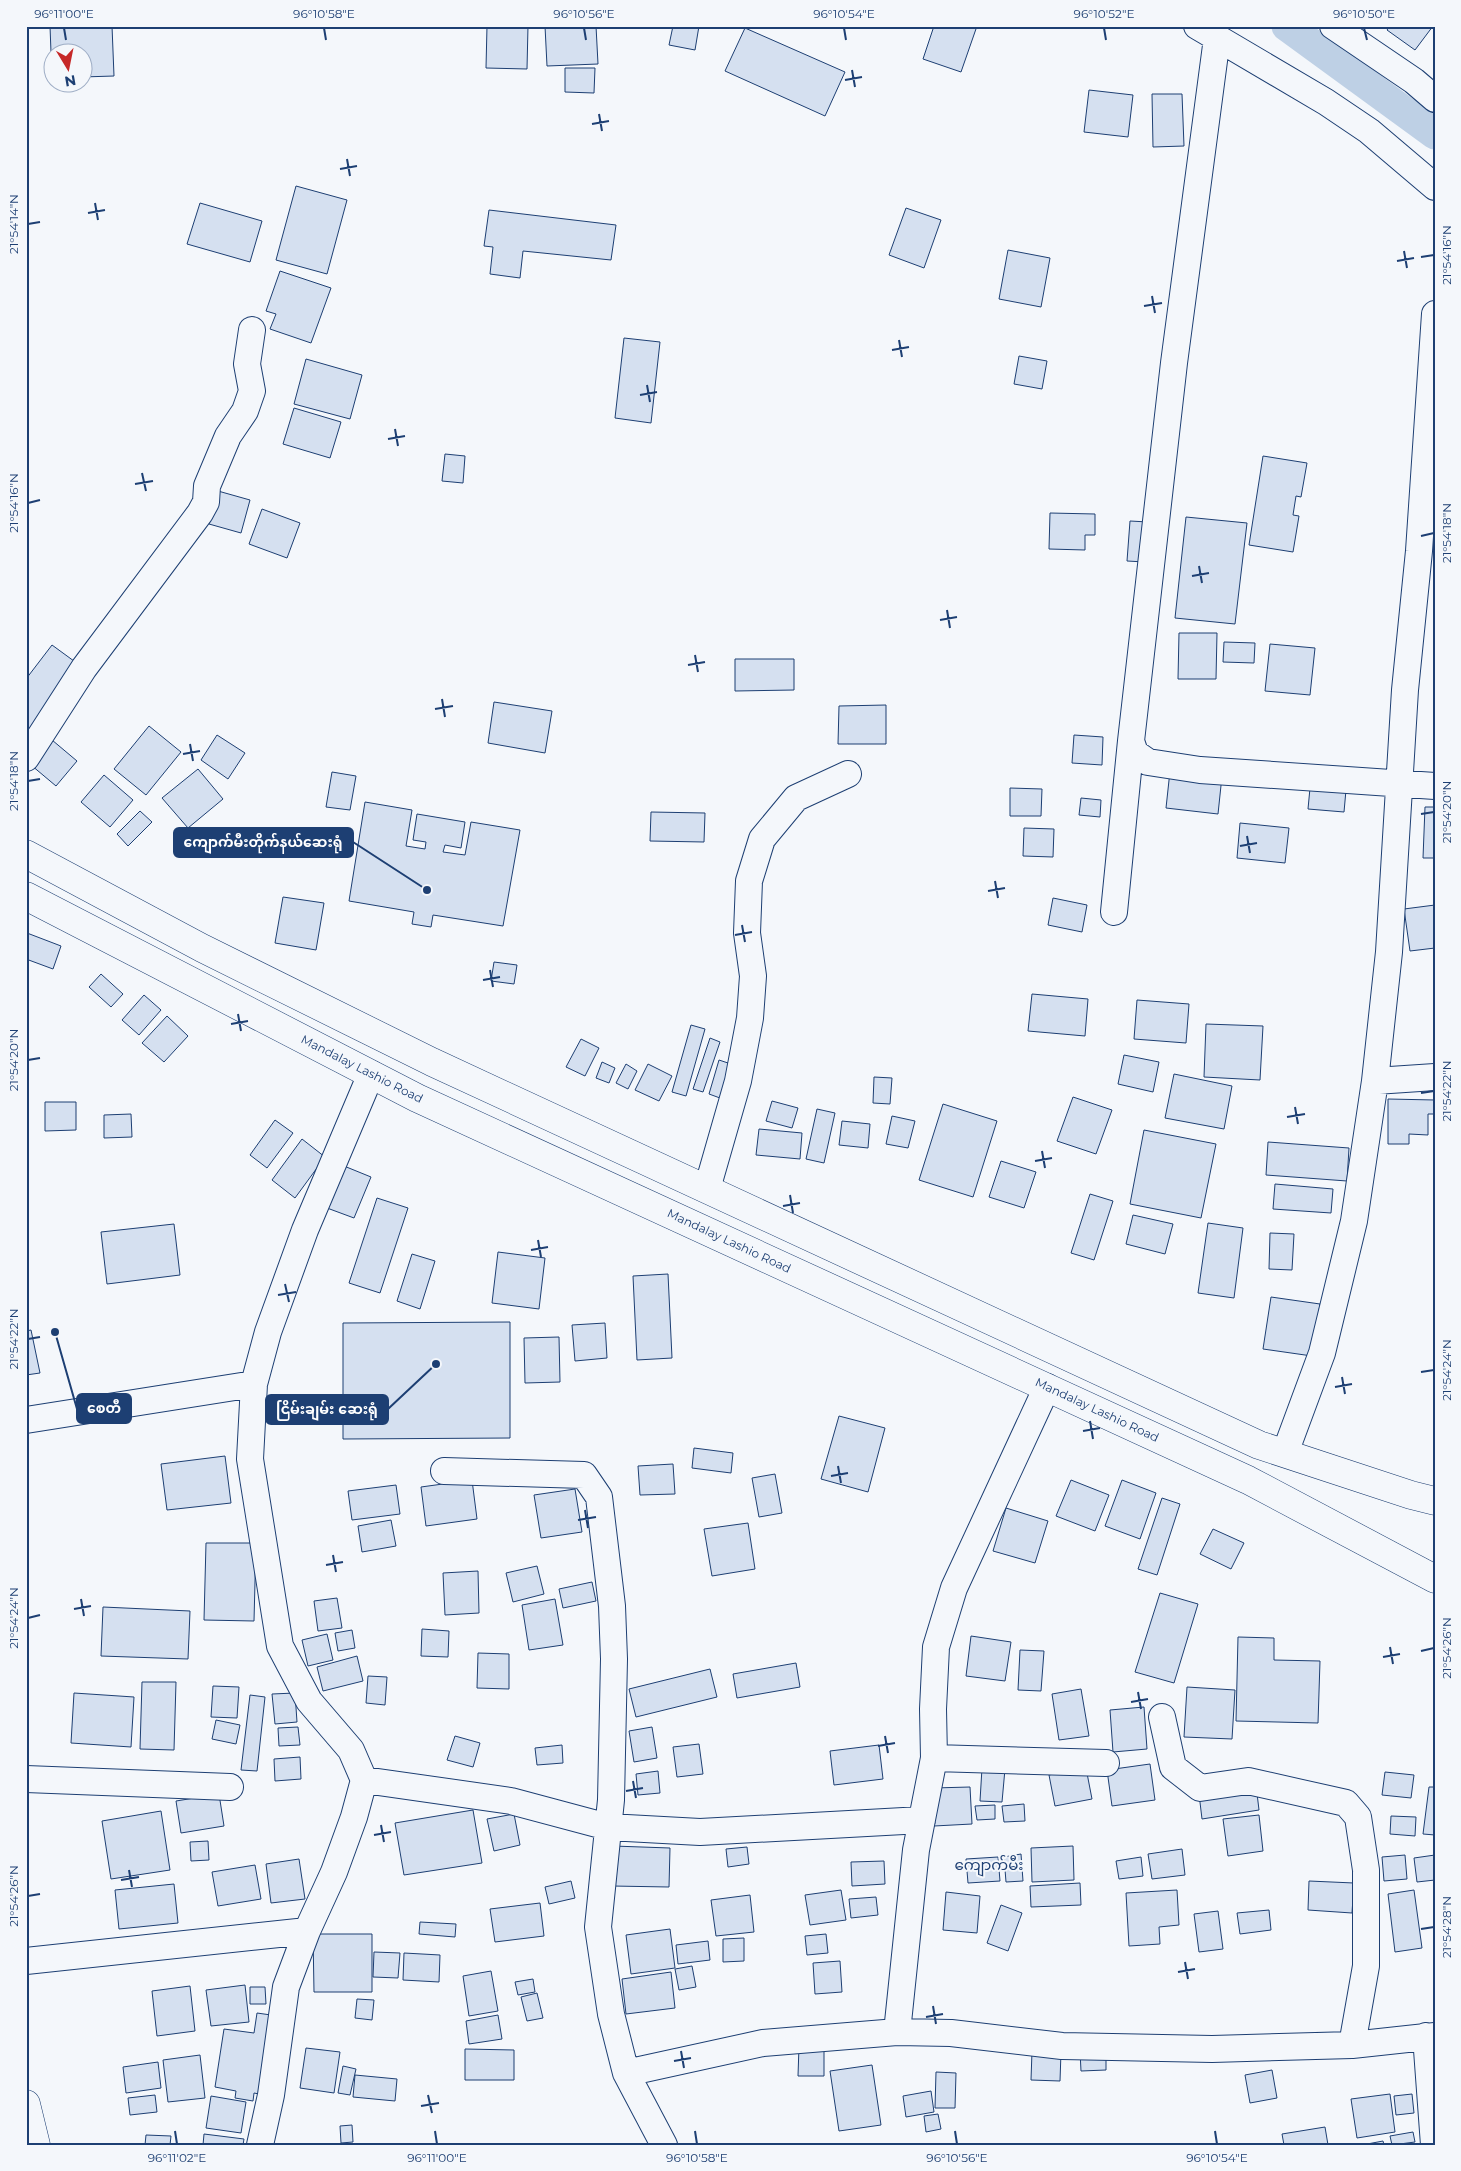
<svg xmlns="http://www.w3.org/2000/svg" width="1461" height="2171" font-family="Montserrat,'Noto Sans Myanmar',sans-serif">
<rect width="100%" height="100%" fill="#f4f7fb"/>
<g fill="none" stroke-linecap="round" stroke-linejoin="round">
<path stroke="#bed0e5" stroke-width="31" d="M1287 26 1435 134"/>
</g>
<path fill="#d5e0f0" stroke="#1d3f73" d="M50 26H112L114 76 82 77V52H52V79Z
M487 26H528L527 69 486 68Z
M545 26H596L598 64 547 66Z
M673 26H699L695 50 669 45Z
M934 26H977L961 72 923 59Z
M1390 26H1433L1415 50 1387 30Z
M745 28 845 72 825 116 725 71Z
M565 68H595L594 93 565 92Z
M1089 90 1133 95 1128 137 1084 132Z
M1152 94H1182L1184 146 1153 147Z
M296 186 347 200 327 274 276 260Z
M200 203 262 221 250 262 187 244Z
M906 208 941 220 924 268 889 255Z
M489 210 616 225 611 260 523 251 520 278 490 274 493 247 484 246Z
M1008 250 1050 258 1041 307 999 299Z
M280 271 331 288 311 343 270 329 276 314 266 311Z
M624 338 660 342 651 423 615 418Z
M1019 356 1047 361 1042 389 1014 384Z
M306 359 362 375 350 419 294 404Z
M294 408 341 422 330 458 283 444Z
M445 454 465 456 463 483 442 481Z
M1263 456 1307 463 1301 497 1296 496 1293 515 1299 516 1293 552 1249 545Z
M218 491 250 500 241 533 209 524Z
M262 509 300 523 287 558 249 544Z
M1050 513 1095 514V535H1085V550L1049 549Z
M1186 517 1247 523 1235 624 1175 618Z
M1130 521 1148 522 1145 562 1127 561Z
M1179 633H1217L1216 679H1178Z
M1224 642 1255 643 1254 663 1223 662Z
M1270 644 1315 648 1310 695 1265 691Z
M52 645 78 664 26 734V679Z
M735 659H794V690L735 691Z
M494 702 552 711 545 753 488 743Z
M886 705V744H838L839 706Z
M149 726 181 752 146 795 114 769Z
M217 735 245 753 228 779 201 760Z
M1074 735 1103 737 1102 765 1072 763Z
M52 740 77 761 56 786 31 765Z
M198 769 223 799 188 828 162 798Z
M1170 771 1222 776 1218 814 1166 808Z
M332 772 356 776 350 810 326 807Z
M104 775 133 800 110 827 81 802Z
M1010 788 1042 789 1041 816H1010Z
M1310 788 1346 790 1344 812 1308 809Z
M1081 798 1101 800 1100 817 1079 815Z
M365 802 412 810 406 846 425 849 426 842 413 840 417 814 465 822 461 848 445 845 443 852 465 855 471 822 520 830 503 926 433 915 431 927 412 924 414 912 349 901Z
M1425 807H1435V858H1423Z
M140 811 152 822 128 846 117 834Z
M651 812 705 813 704 842 650 841Z
M1240 823 1289 828 1285 863 1237 858Z
M1024 828 1054 829 1053 857 1023 856Z
M283 897 324 903 316 950 275 943Z
M1053 898 1087 905 1082 932 1048 925Z
M1435 905V948L1410 951 1404 909Z
M27 933 61 946 53 969 26 959Z
M494 962 517 965 514 984 491 981Z
M101 974 123 994 111 1007 89 987Z
M1032 994 1088 999 1085 1036 1028 1031Z
M144 995 161 1010 139 1035 122 1020Z
M1137 1000 1189 1004 1186 1043 1134 1039Z
M167 1016 188 1036 164 1062 142 1043Z
M1206 1024 1263 1026 1260 1080 1204 1077Z
M691 1025 705 1029 686 1096 672 1092Z
M710 1038 720 1042 703 1092 693 1089Z
M581 1039 599 1048 585 1076 566 1067Z
M1124 1055 1159 1062 1153 1092 1118 1084Z
M719 1060 731 1064 720 1098 709 1094Z
M602 1062 615 1068 609 1083 596 1078Z
M626 1064 637 1071 628 1089 616 1083Z
M648 1064 672 1076 659 1101 635 1090Z
M1174 1074 1232 1086 1224 1129 1165 1118Z
M874 1077 892 1078 890 1104 873 1103Z
M1073 1097 1112 1110 1096 1154 1057 1141Z
M1388 1099 1435 1100V1114H1428V1135L1409 1134V1144H1388Z
M772 1101 798 1108 792 1128 766 1121Z
M45 1102H76V1130L45 1131Z
M943 1104 997 1121 973 1197 919 1180Z
M817 1109 835 1113 824 1163 806 1159Z
M131 1114 132 1137 104 1138V1115Z
M892 1116 915 1121 908 1148 886 1144Z
M275 1120 293 1133 267 1168 250 1155Z
M842 1121 870 1124 868 1148 839 1145Z
M759 1129 802 1133 800 1159 756 1155Z
M1144 1130 1216 1144 1201 1218 1130 1204Z
M302 1139 325 1157 295 1198 272 1180Z
M1268 1142 1349 1148 1347 1181 1266 1175Z
M1001 1161 1036 1172 1024 1208 989 1197Z
M344 1166 371 1177 354 1218 327 1208Z
M1275 1184 1333 1189 1331 1213 1273 1209Z
M1090 1194 1113 1201 1094 1260 1071 1253Z
M377 1198 408 1208 380 1293 349 1283Z
M1133 1215 1173 1224 1165 1254 1126 1244Z
M1208 1223 1243 1228 1234 1298 1198 1293Z
M174 1224 180 1275 107 1284 101 1232Z
M1270 1233 1294 1234 1292 1270 1269 1269Z
M498 1252 545 1258 539 1309 492 1303Z
M412 1254 435 1261 420 1309 397 1301Z
M668 1274 672 1358 637 1360 633 1276Z
M1271 1297 1320 1304 1312 1356 1263 1349Z
M510 1322V1438L343 1439V1323Z
M605 1323 607 1358 575 1361 572 1325Z
M31 1330 40 1373 26 1375V1331Z
M559 1337 560 1382 525 1383 524 1338Z
M839 1416 885 1428 868 1492 821 1479Z
M694 1448 733 1453 731 1473 692 1468Z
M225 1456 231 1503 167 1510 161 1464Z
M673 1464 675 1494 640 1495 638 1466Z
M775 1474 782 1513 759 1517 752 1478Z
M472 1480 477 1519 426 1526 421 1487Z
M1071 1480 1109 1495 1095 1531 1056 1516Z
M1122 1480 1156 1493 1140 1539 1105 1526Z
M396 1485 400 1514 352 1520 348 1491Z
M575 1489 582 1532 541 1538 534 1495Z
M1162 1498 1180 1504 1157 1575 1138 1569Z
M1006 1508 1048 1521 1035 1563 993 1551Z
M391 1520 396 1546 362 1552 358 1526Z
M748 1523 755 1569 712 1576 704 1529Z
M1213 1529 1244 1543 1231 1569 1200 1554Z
M206 1543H256L254 1621 204 1620Z
M537 1566 544 1594 513 1602 506 1573Z
M478 1571 479 1613 445 1615 443 1573Z
M592 1582 596 1601 563 1608 559 1589Z
M1160 1593 1198 1604 1174 1683 1135 1672Z
M337 1598 342 1628 318 1631 314 1601Z
M555 1599 563 1645 529 1650 522 1605Z
M103 1607 190 1611 188 1659 101 1656Z
M422 1629 449 1631 448 1657 421 1656Z
M352 1630 355 1648 338 1651 335 1633Z
M327 1634 333 1660 308 1666 302 1640Z
M971 1636 1011 1642 1005 1681 966 1676Z
M1238 1637 1274 1638V1660L1320 1661 1318 1723 1236 1721Z
M1020 1650 1044 1651 1041 1691 1018 1690Z
M478 1653 509 1654V1689L477 1688Z
M357 1656 363 1681 323 1691 317 1667Z
M796 1663 800 1687 737 1698 733 1674Z
M710 1669 717 1697 636 1717 629 1689Z
M368 1676 387 1677 385 1705 366 1703Z
M142 1682H176L174 1750 140 1749Z
M213 1686 239 1687 237 1718 211 1717Z
M1187 1687 1235 1690 1232 1739 1184 1737Z
M1081 1689 1089 1736 1059 1740 1052 1694Z
M74 1693 134 1697 131 1747 71 1743Z
M295 1693 297 1722 275 1724 272 1694Z
M250 1695 265 1697 257 1771 241 1770Z
M1144 1707 1147 1749 1113 1752 1110 1710Z
M216 1720 240 1725 236 1744 212 1739Z
M298 1727 300 1745 279 1746 278 1728Z
M652 1727 657 1758 634 1762 629 1731Z
M455 1736 480 1743 473 1767 447 1760Z
M699 1744 703 1774 677 1777 673 1747Z
M562 1745 563 1763 537 1765 535 1748Z
M879 1745 883 1779 834 1785 830 1751Z
M300 1757 301 1779 275 1781 274 1759Z
M1150 1764 1155 1800 1112 1806 1107 1770Z
M982 1768 1005 1769 1002 1802 980 1801Z
M1086 1768 1092 1799 1055 1806 1049 1775Z
M658 1771 660 1793 638 1795 636 1774Z
M1385 1772 1414 1775 1411 1798 1382 1795Z
M1256 1785 1259 1810 1202 1819 1199 1794Z
M970 1787 972 1824 934 1826 933 1788Z
M1429 1787H1435V1835L1423 1834Z
M219 1794 224 1826 181 1833 176 1801Z
M1024 1804 1025 1821 1004 1822 1002 1806Z
M995 1805V1819L977 1820 975 1806Z
M473 1810 482 1863 404 1875 395 1823Z
M161 1811 170 1870 111 1879 102 1821Z
M514 1814 520 1845 494 1851 487 1819Z
M1259 1815 1263 1851 1228 1856 1223 1819Z
M1391 1816 1416 1817 1415 1836 1390 1834Z
M208 1841 209 1860 191 1861 190 1842Z
M613 1846 670 1848 669 1887 612 1886Z
M1073 1846 1074 1880 1032 1882 1031 1848Z
M747 1847 749 1864 728 1867 726 1849Z
M1182 1849 1185 1875 1152 1879 1148 1854Z
M1021 1854 1023 1881 1006 1882 1004 1857Z
M1405 1855 1407 1879 1384 1881 1382 1857Z
M1435 1855V1880L1417 1882 1414 1858Z
M998 1857 1000 1881 968 1883 966 1859Z
M1141 1857 1143 1876 1119 1879 1116 1861Z
M299 1859 305 1899 271 1903 266 1864Z
M884 1861 885 1884 852 1886 851 1862Z
M255 1865 261 1899 218 1906 212 1872Z
M571 1881 575 1898 549 1904 545 1887Z
M1309 1881 1354 1883 1352 1913 1308 1910Z
M1080 1883 1081 1905 1031 1907 1030 1886Z
M174 1884 178 1923 119 1929 115 1890Z
M841 1890 846 1920 810 1925 805 1895Z
M1177 1890 1179 1925 1159 1927 1160 1944 1129 1946 1126 1893Z
M1414 1890 1422 1948 1395 1952 1388 1894Z
M946 1892 980 1896 977 1933 943 1930Z
M750 1895 754 1932 716 1936 711 1900Z
M876 1897 878 1915 851 1918 849 1899Z
M540 1903 544 1936 495 1942 490 1909Z
M1001 1905 1022 1913 1008 1951 987 1943Z
M1269 1910 1271 1930 1240 1934 1237 1913Z
M1218 1911 1223 1949 1199 1952 1194 1914Z
M420 1922 456 1924 455 1937 419 1934Z
M670 1929 675 1968 631 1974 626 1935Z
M313 1934H372V1992H314Z
M826 1934 828 1953 807 1955 805 1936Z
M744 1938V1961L723 1962V1939Z
M708 1941 710 1960 678 1964 676 1945Z
M374 1952 400 1953 398 1978 373 1977Z
M404 1953 440 1955 439 1982 403 1980Z
M840 1961 842 1992 815 1994 813 1963Z
M692 1966 696 1987 679 1990 675 1969Z
M491 1971 498 2011 469 2016 463 1976Z
M671 1972 675 2008 626 2014 622 1979Z
M533 1979 535 1992 518 1995 515 1982Z
M245 1985 249 2022 211 2026 206 1990Z
M190 1986 195 2031 157 2036 152 1991Z
M250 1987H265L266 2004H250Z
M537 1993 543 2018 527 2021 521 1997Z
M357 1999 374 2000 372 2020 355 2018Z
M257 2013 271 2015 259 2094 254 2093 253 2101 235 2098 236 2091 215 2087 224 2029 254 2033Z
M498 2015 502 2039 469 2044 466 2021Z
M799 2046H824V2076H798Z
M306 2048 340 2052 334 2093 300 2088Z
M465 2049 514 2050V2080H465Z
M1106 2050V2070L1081 2071 1080 2051Z
M1032 2051 1061 2052 1060 2081 1031 2080Z
M200 2055 205 2098 168 2102 163 2060Z
M158 2062 161 2088 126 2093 123 2067Z
M872 2065 881 2125 839 2131 830 2071Z
M343 2066 356 2069 350 2095 338 2093Z
M1272 2070 1277 2098 1250 2103 1245 2075Z
M936 2072 956 2073 955 2108H935Z
M355 2075 397 2079 395 2101 353 2097Z
M931 2091 934 2112 906 2117 903 2096Z
M1390 2094 1395 2132 1357 2138 1351 2099Z
M1412 2094 1414 2113 1396 2115 1394 2096Z
M155 2095 157 2112 130 2115 128 2098Z
M211 2096 246 2102 241 2133 206 2128Z
M938 2114 941 2129 926 2132 924 2116Z
M352 2125 353 2142 341 2143 340 2126Z
M1325 2127 1328 2145H1284L1282 2134Z
M1413 2132 1415 2142 1392 2145 1390 2136Z
M204 2134 244 2139 243 2145H203Z
M146 2135 171 2136 170 2145H145Z
M1383 2141 1384 2145H1362Z"/>
<g fill="none" stroke-linecap="round" stroke-linejoin="round">
<defs>
<path id="minor" d="M1197 26 1326 102 1369 131 1435 187
M1333 26 1414 81 1435 99
M1217 38 1174 363 1131 741 1135 753 1148 762 1200 770 1435 786
M26 758 84 668 200 513 206 502 207 486 228 436 245 411 252 391 247 364 252 330
M1114 912 1131 741
M1375 1081 1435 1077
M707 1189 738 1081 750 1018 753 976 747 933 749 881 762 839 796 798 848 774
M26 1420 254 1384
M1285 1453 1322 1353 1354 1221 1375 1081 1389 952 1405 690 1419 551 1435 314
M444 1471 584 1475 599 1497 612 1606 614 1659 611 1800 598 1927 611 2014 626 2073 664 2145
M1162 1717 1173 1767 1200 1788 1248 1781 1346 1803 1358 1817 1366 1870V1966L1352 2045
M934 1758 1106 1763
M26 1779 230 1787
M364 1780 511 1801 608 1827 700 1832 922 1820
M26 1961 307 1931
M897 2032 916 1850 934 1758 933 1709 936 1647 954 1588 1047 1387
M1426 2036 1434 2145
M626 2073 763 2043 897 2032 951 2033 1062 2046 1212 2049 1352 2045 1435 2036
M260 2145 271 2095 286 1987 307 1931 334 1872 354 1817 364 1780 351 1750 309 1701 280 1646 250 1459 254 1384 268 1332 305 1230 371 1074"/>
<path id="tertiary" d="M26 2104 36 2145"/>
<path id="trunk" d="M26 854 202 948 432 1062 1259 1445 1411 1495 1435 1501
M26 896 417 1098 1248 1480 1435 1579"/>
</defs>
<use href="#minor" stroke="#1d3f73" stroke-width="28"/>
<use href="#tertiary" stroke="#1d3f73" stroke-width="29"/>
<use href="#trunk" stroke="#1d3f73" stroke-width="29"/>
<use href="#minor" stroke="#f4f7fb" stroke-width="26"/>
<use href="#tertiary" stroke="#f4f7fb" stroke-width="28"/>
<use href="#trunk" stroke="#f4f7fb" stroke-width="28"/>
</g>
<path fill="none" stroke="#1d3f73" stroke-width="2" d="M64 28 66 40M324 28 326 40M584 28 586 40M844 28 846 40M1104 28 1106 40M1364 28 1367 40M852 70 855 87M845 80 862 77M599 114 602 131M592 124 609 121M347 159 350 176M340 169 357 166M95 203 98 220M88 213 105 210M28 224 40 222M1404 251 1407 268M1421 257 1434 255M1397 261 1414 258M1152 296 1155 313M1144 306 1162 303M899 340 902 357M892 350 909 347M647 385 650 402M640 395 657 392M395 429 398 446M388 439 405 436M142 473 146 491M135 484 153 481M28 503 40 500M1421 536 1434 533M1199 566 1202 583M1192 576 1209 573M947 610 950 628M940 620 957 617M695 655 698 672M688 665 705 662M442 699 445 717M435 709 453 706M190 744 193 761M183 754 200 751M28 781 40 779M1421 814 1434 812M1247 836 1250 853M1240 846 1257 843M995 881 998 898M988 891 1005 888M742 925 745 942M735 935 752 932M490 970 493 987M483 980 500 977M238 1014 241 1031M231 1024 248 1021M28 1060 40 1058M1421 1093 1434 1091M1295 1107 1298 1124M1287 1117 1305 1114M1042 1151 1045 1168M1035 1161 1052 1158M790 1195 793 1213M783 1206 800 1203M538 1240 541 1257M531 1250 548 1247M285 1284 289 1302M278 1295 296 1292M28 1339 40 1337M1421 1372 1434 1370M1342 1377 1345 1394M1335 1387 1352 1384M1090 1421 1093 1439M1083 1431 1100 1428M838 1466 841 1483M831 1476 848 1473M585 1510 588 1528M578 1520 596 1517M333 1555 336 1572M326 1565 343 1562M81 1599 84 1616M74 1609 91 1606M28 1618 40 1615M1390 1647 1393 1664M1421 1651 1434 1648M1383 1657 1400 1654M1138 1692 1141 1709M1131 1702 1148 1699M885 1736 888 1753M878 1746 895 1743M633 1781 636 1798M626 1791 643 1788M381 1825 384 1842M374 1835 391 1832M129 1870 132 1887M121 1880 139 1877M28 1896 40 1894M1421 1929 1434 1927M1185 1962 1188 1979M1178 1972 1195 1969M933 2006 936 2024M926 2017 943 2014M681 2051 684 2068M674 2061 691 2058M428 2095 432 2113M421 2106 439 2103M175 2131 177 2144M435 2131 437 2144M695 2131 697 2144M955 2131 957 2144M1215 2131 1217 2144"/>
<g text-anchor="middle" stroke-width="4" stroke-linejoin="round" paint-order="stroke">
<g font-size="12" fill="#1d3f73" stroke="#f4f7fb">
<text transform="translate(362 1069) rotate(27)" y="4">Mandalay Lashio Road</text>
<text transform="translate(729 1241) rotate(25)" y="4">Mandalay Lashio Road</text>
<text transform="translate(1097 1410) rotate(25)" y="4">Mandalay Lashio Road</text>
</g>
<g font-size="15" fill="#1d3f73" stroke="#f4f7fb">
<text x="989" y="1870">ကျောက်မီး</text>
</g>
</g>
<path fill="none" stroke="#1d3f73" stroke-width="2" d="M427 890L353 842M55 1332L77 1409M436 1364L388 1409"/>
<g fill="#1d3f73" stroke="#f4f7fb" stroke-width="2">
<circle cx="427" cy="890" r="5"/>
<circle cx="55" cy="1332" r="5"/>
<circle cx="436" cy="1364" r="5"/>
</g>
<g fill="#1d3f73" stroke="#1d3f73" stroke-width="2">
<rect x="174" y="828" width="179" height="29" rx="5"/>
<rect x="77" y="1394" width="54" height="29" rx="5"/>
<rect x="266" y="1395" width="122" height="29" rx="5"/>
</g>
<g font-size="14" text-anchor="middle" font-weight="bold" fill="#fff">
<text x="263" y="847">ကျောက်မီးတိုက်နယ်ဆေးရုံ</text>
<text x="104" y="1413">စေတီ</text>
<text x="327" y="1414">ငြိမ်းချမ်း ဆေးရုံ</text>
</g>
<rect width="1461" height="2171" fill="none" stroke="#f4f7fb" stroke-width="55"/>
<g transform="translate(68 68) rotate(170)"><circle r="24" fill="#f4f7fb" stroke="#9eadc5"/>
<path d="M0-4L9 19L0 12L-9 19Z" fill="#c62828"/>
<text y="-8" font-size="14" font-weight="bold" text-anchor="middle" fill="#1d3f73">N</text>
</g>
<rect x="28" y="28" width="1406" height="2116" fill="none" stroke="#1d3f73" stroke-width="2"/>
<g font-size="12" text-anchor="middle" fill="#1d3f73">
<text x="64" y="18">96°11'00"E</text>
<text x="324" y="18">96°10'58"E</text>
<text x="584" y="18">96°10'56"E</text>
<text x="844" y="18">96°10'54"E</text>
<text x="1104" y="18">96°10'52"E</text>
<text x="1364" y="18">96°10'50"E</text>
<text transform="translate(14 224) rotate(-90)" y="4">21°54'14"N</text>
<text transform="translate(1447 255) rotate(-90)" y="4">21°54'16"N</text>
<text transform="translate(14 503) rotate(-90)" y="4">21°54'16"N</text>
<text transform="translate(1447 533) rotate(-90)" y="4">21°54'18"N</text>
<text transform="translate(14 781) rotate(-90)" y="4">21°54'18"N</text>
<text transform="translate(1447 812) rotate(-90)" y="4">21°54'20"N</text>
<text transform="translate(14 1060) rotate(-90)" y="4">21°54'20"N</text>
<text transform="translate(1447 1091) rotate(-90)" y="4">21°54'22"N</text>
<text transform="translate(14 1339) rotate(-90)" y="4">21°54'22"N</text>
<text transform="translate(1447 1370) rotate(-90)" y="4">21°54'24"N</text>
<text transform="translate(14 1618) rotate(-90)" y="4">21°54'24"N</text>
<text transform="translate(1447 1648) rotate(-90)" y="4">21°54'26"N</text>
<text transform="translate(14 1896) rotate(-90)" y="4">21°54'26"N</text>
<text transform="translate(1447 1927) rotate(-90)" y="4">21°54'28"N</text>
<text x="177" y="2162">96°11'02"E</text>
<text x="437" y="2162">96°11'00"E</text>
<text x="697" y="2162">96°10'58"E</text>
<text x="957" y="2162">96°10'56"E</text>
<text x="1217" y="2162">96°10'54"E</text>
</g>
</svg>
